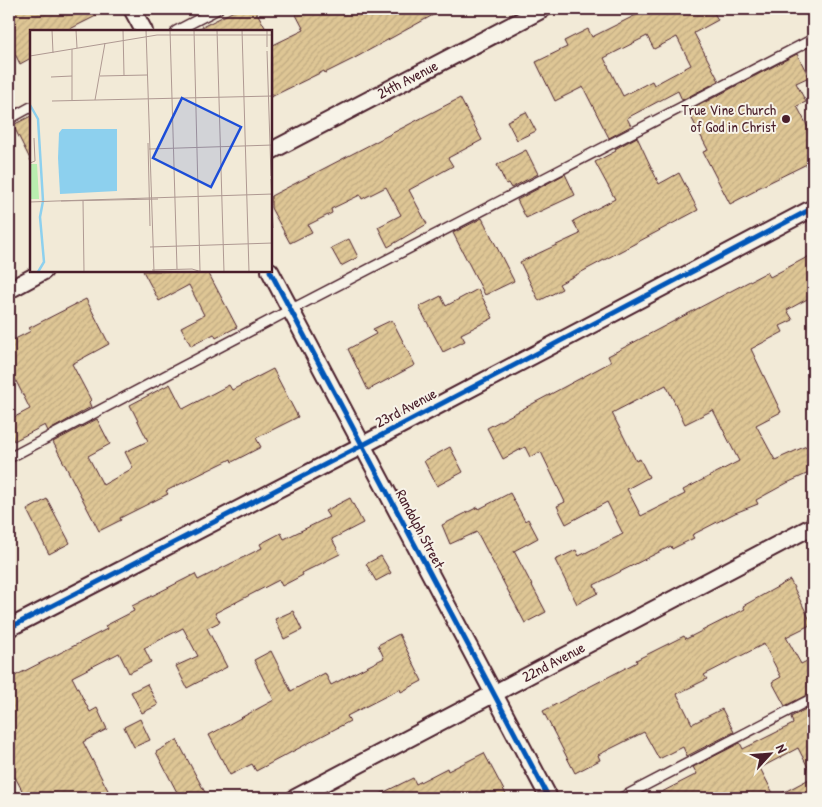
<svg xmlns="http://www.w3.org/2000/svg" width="822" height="807" font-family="'Patrick Hand',sans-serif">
<defs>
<pattern id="building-hatch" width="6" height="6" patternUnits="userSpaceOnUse" patternTransform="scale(1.25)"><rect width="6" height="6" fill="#dec695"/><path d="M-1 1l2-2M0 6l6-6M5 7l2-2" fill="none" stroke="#c0aa81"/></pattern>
</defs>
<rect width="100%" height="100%" fill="#f2ead7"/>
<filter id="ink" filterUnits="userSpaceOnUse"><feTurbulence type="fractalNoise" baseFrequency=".02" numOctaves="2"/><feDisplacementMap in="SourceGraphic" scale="10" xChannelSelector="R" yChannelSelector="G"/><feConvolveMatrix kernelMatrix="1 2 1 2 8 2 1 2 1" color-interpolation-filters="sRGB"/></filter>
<g filter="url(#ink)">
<path fill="url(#building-hatch)" stroke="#4a1f2b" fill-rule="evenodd" d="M9 9H110L66 31H31V58L20 64 9 42Z
M238 9H255L267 31H194Z
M293 9H444L353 59 325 73 324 71 271 97V46L304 30Z
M633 9H712L718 20 694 33 719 81 682 100 678 91 627 118 631 126 609 138 583 87 555 101 536 62 567 47 564 41 588 29 592 37 636 15ZM647 36 654 49 677 37 691 65 654 85 652 81 623 96 604 58Z
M797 54 809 77 796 83 806 102 797 106 813 137V161L756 189 757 190 730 204 703 152 708 150 688 111Z
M460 98 482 140 448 158 453 166 409 190 427 224 388 247 378 227 401 215 386 187 362 199 360 195 331 209 332 213 308 225 312 232 290 243 271 208V196Z
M526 112 536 131 517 140 507 121Z
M31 116V161L13 125Z
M637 137 659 184 679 173 698 210 559 284 562 289 539 301 520 262 580 234 573 221 615 199 595 162 616 151 615 149Z
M526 150 538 174 511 188 508 183 506 184 497 165Z
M565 174 575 195 526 218 517 200Z
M482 218 514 281 485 295 453 233Z
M349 239 358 257 341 266 331 248Z
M813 254V296L787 310 793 320 780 326 783 332 751 349 781 412 756 425 775 460 813 443V471L787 483 756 500 758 504 735 513 692 535 694 538 672 549 671 546 594 585 598 593 577 604 555 560 576 550 579 556 623 534 607 502 566 524 557 506 565 502 541 452 530 457 525 447 503 459 487 428 611 362 608 356 676 320 767 272 770 277ZM666 385 685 424 713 410 739 461 683 490 685 494 641 516 627 489 649 477 640 459 636 461 612 413Z
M143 271H214L209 274 237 327 216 338 214 334 191 346 181 327 204 315 189 285 159 301Z
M478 289 493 318 461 334 465 341 443 352 419 307 441 296 446 306Z
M86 299 109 344 72 364 91 400 89 402 91 407 48 431 45 425 14 441 9 431V420L30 409 9 367V342L31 331 29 328Z
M392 320 415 365 368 390 348 349 376 334 373 329Z
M273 369 298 417 256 438 261 447 232 462 231 459 166 491 168 494 120 518 121 520 99 531 53 442 97 419 110 444 88 456 103 485 133 468 125 452 148 441 130 405 170 384 183 409 229 385 232 390Z
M450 447 463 472 437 486 424 461Z
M510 493 525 521 528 519 538 538 514 551 546 612 525 623 477 532 450 544 442 525 478 507 479 509Z
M350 498 363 523 332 539 340 554 302 573 303 575 282 586 279 580 215 613 220 622 207 628 227 667 187 688 176 666 198 656 183 628 144 648 151 662 129 673 119 653 72 677 90 712 97 708 107 729 83 742 112 798H26L15 777 9 780V679L107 629 105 626 134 611 132 606 195 574 198 580 262 548 260 544 281 533 284 539 329 517 325 511Z
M47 499 70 543 49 554 27 510Z
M381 556 391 573 376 581 366 564Z
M790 580 812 624 786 637 801 664 813 658V692L785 706 772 682 781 677 764 644 704 675 707 679 677 694 692 724 722 709 734 732 687 756 683 747 659 759 644 732 598 755 600 760 575 773 543 711 637 662 636 660 684 636 686 639 745 609 743 606Z
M293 611 302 630 284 639 275 619Z
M399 634 422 681 401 692 400 689 347 716 350 721 256 771 252 764 230 775 209 735 274 700 254 660 271 651 291 691 325 673 331 685 384 658 378 645Z
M147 684 158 705 142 713 131 692Z
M813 705V798H650L697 774 693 767 740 743 743 749 793 724 791 717ZM798 748 813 777 775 797 760 768Z
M140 719 150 740 134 747 124 727Z
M177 740 208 798H180L156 752Z
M484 753 508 798H372L413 778 416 784 447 768 448 771Z"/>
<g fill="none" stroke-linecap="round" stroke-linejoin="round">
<defs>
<path id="service" d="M176 31 218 9
M9 119 31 107
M9 458 290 310 813 39
M621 798 813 698"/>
<g id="minor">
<path d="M132 9 144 31"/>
<path id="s1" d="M271 151 543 9"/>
<path d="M270 271 549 798"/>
<path d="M9 290 44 271"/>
<path d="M9 628 361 446 813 208"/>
<path id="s2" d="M295 798 813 526"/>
</g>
</defs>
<use href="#service" stroke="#4a1f2b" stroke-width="12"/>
<use href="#minor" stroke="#4a1f2b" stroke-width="20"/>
<use href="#service" stroke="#f7f3e8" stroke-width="9"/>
<use href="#minor" stroke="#f7f3e8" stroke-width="16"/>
<defs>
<path id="cycleway" d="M270 271 549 798
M9 628 361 446 813 208"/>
</defs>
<use href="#cycleway" stroke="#f7f3e8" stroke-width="8"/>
<use href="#cycleway" stroke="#0057b8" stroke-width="5"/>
</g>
</g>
<circle fill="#4a1f2b" stroke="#f7f3e8" stroke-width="2" cx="786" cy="119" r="5"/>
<g text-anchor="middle" stroke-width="4" stroke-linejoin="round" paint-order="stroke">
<g font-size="15" fill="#4a1f2b" stroke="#f7f3e8">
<text dy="5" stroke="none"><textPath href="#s1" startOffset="154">24th Avenue</textPath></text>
<text transform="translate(406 408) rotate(-28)" y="5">23rd Avenue</text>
<text transform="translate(420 529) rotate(62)" y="5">Randolph Street</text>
<text dy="5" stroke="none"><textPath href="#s2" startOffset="292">22nd Avenue</textPath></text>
</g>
<g font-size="15" fill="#4a1f2b" stroke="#f7f3e8" text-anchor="end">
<text x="776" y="115">True Vine Church<tspan x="776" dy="17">of God in Christ</tspan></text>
</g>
</g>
<g transform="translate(30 30)">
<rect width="242" height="242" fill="#f2ead7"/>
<path d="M0 134H7L9 169H0Z" fill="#b9eeaf"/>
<path d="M32 99H87V161L30 164 28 128 29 103Z" fill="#8dd0ee"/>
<path fill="none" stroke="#8dd0ee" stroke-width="2.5" d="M0 75 8 89 13 171 10 187 14 232 8 242"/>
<path fill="none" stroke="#af9992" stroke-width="1" d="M22 0 23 23M46 0 47 18M93 0 94 45M116 0 124 242M140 0 147 239M164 0 170 241M187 0 194 242M212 0 219 242M237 0V17M42 19V70M237 21 241 146M0 26 127 5H243M70 46 117 45M21 47 42 46M65 70 75 13M22 71 243 66M118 113 120 196M119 119 243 115M0 133 5 131 4 108M241 149 243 198M53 170 54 242M26 171 243 164M31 171 128 169M0 172 26 171M120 217 243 213M122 240 162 239 172 242"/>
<path fill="#1d4ed8" fill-opacity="0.15" stroke="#1d4ed8" stroke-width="2.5" d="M152 68 211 97 181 157 123 128Z"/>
<rect width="242" height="242" fill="none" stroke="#4a1f2b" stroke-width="2.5"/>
</g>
<rect width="822" height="807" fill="none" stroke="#f7f3e8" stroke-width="30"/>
<rect x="15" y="15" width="792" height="777" fill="none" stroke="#4a1f2b" stroke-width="2" filter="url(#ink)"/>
<g transform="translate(770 754) rotate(64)" stroke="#f7f3e8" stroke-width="4" paint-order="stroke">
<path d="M0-4L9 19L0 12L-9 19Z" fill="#4a1f2b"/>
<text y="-8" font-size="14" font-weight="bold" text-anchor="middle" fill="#4a1f2b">N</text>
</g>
</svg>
